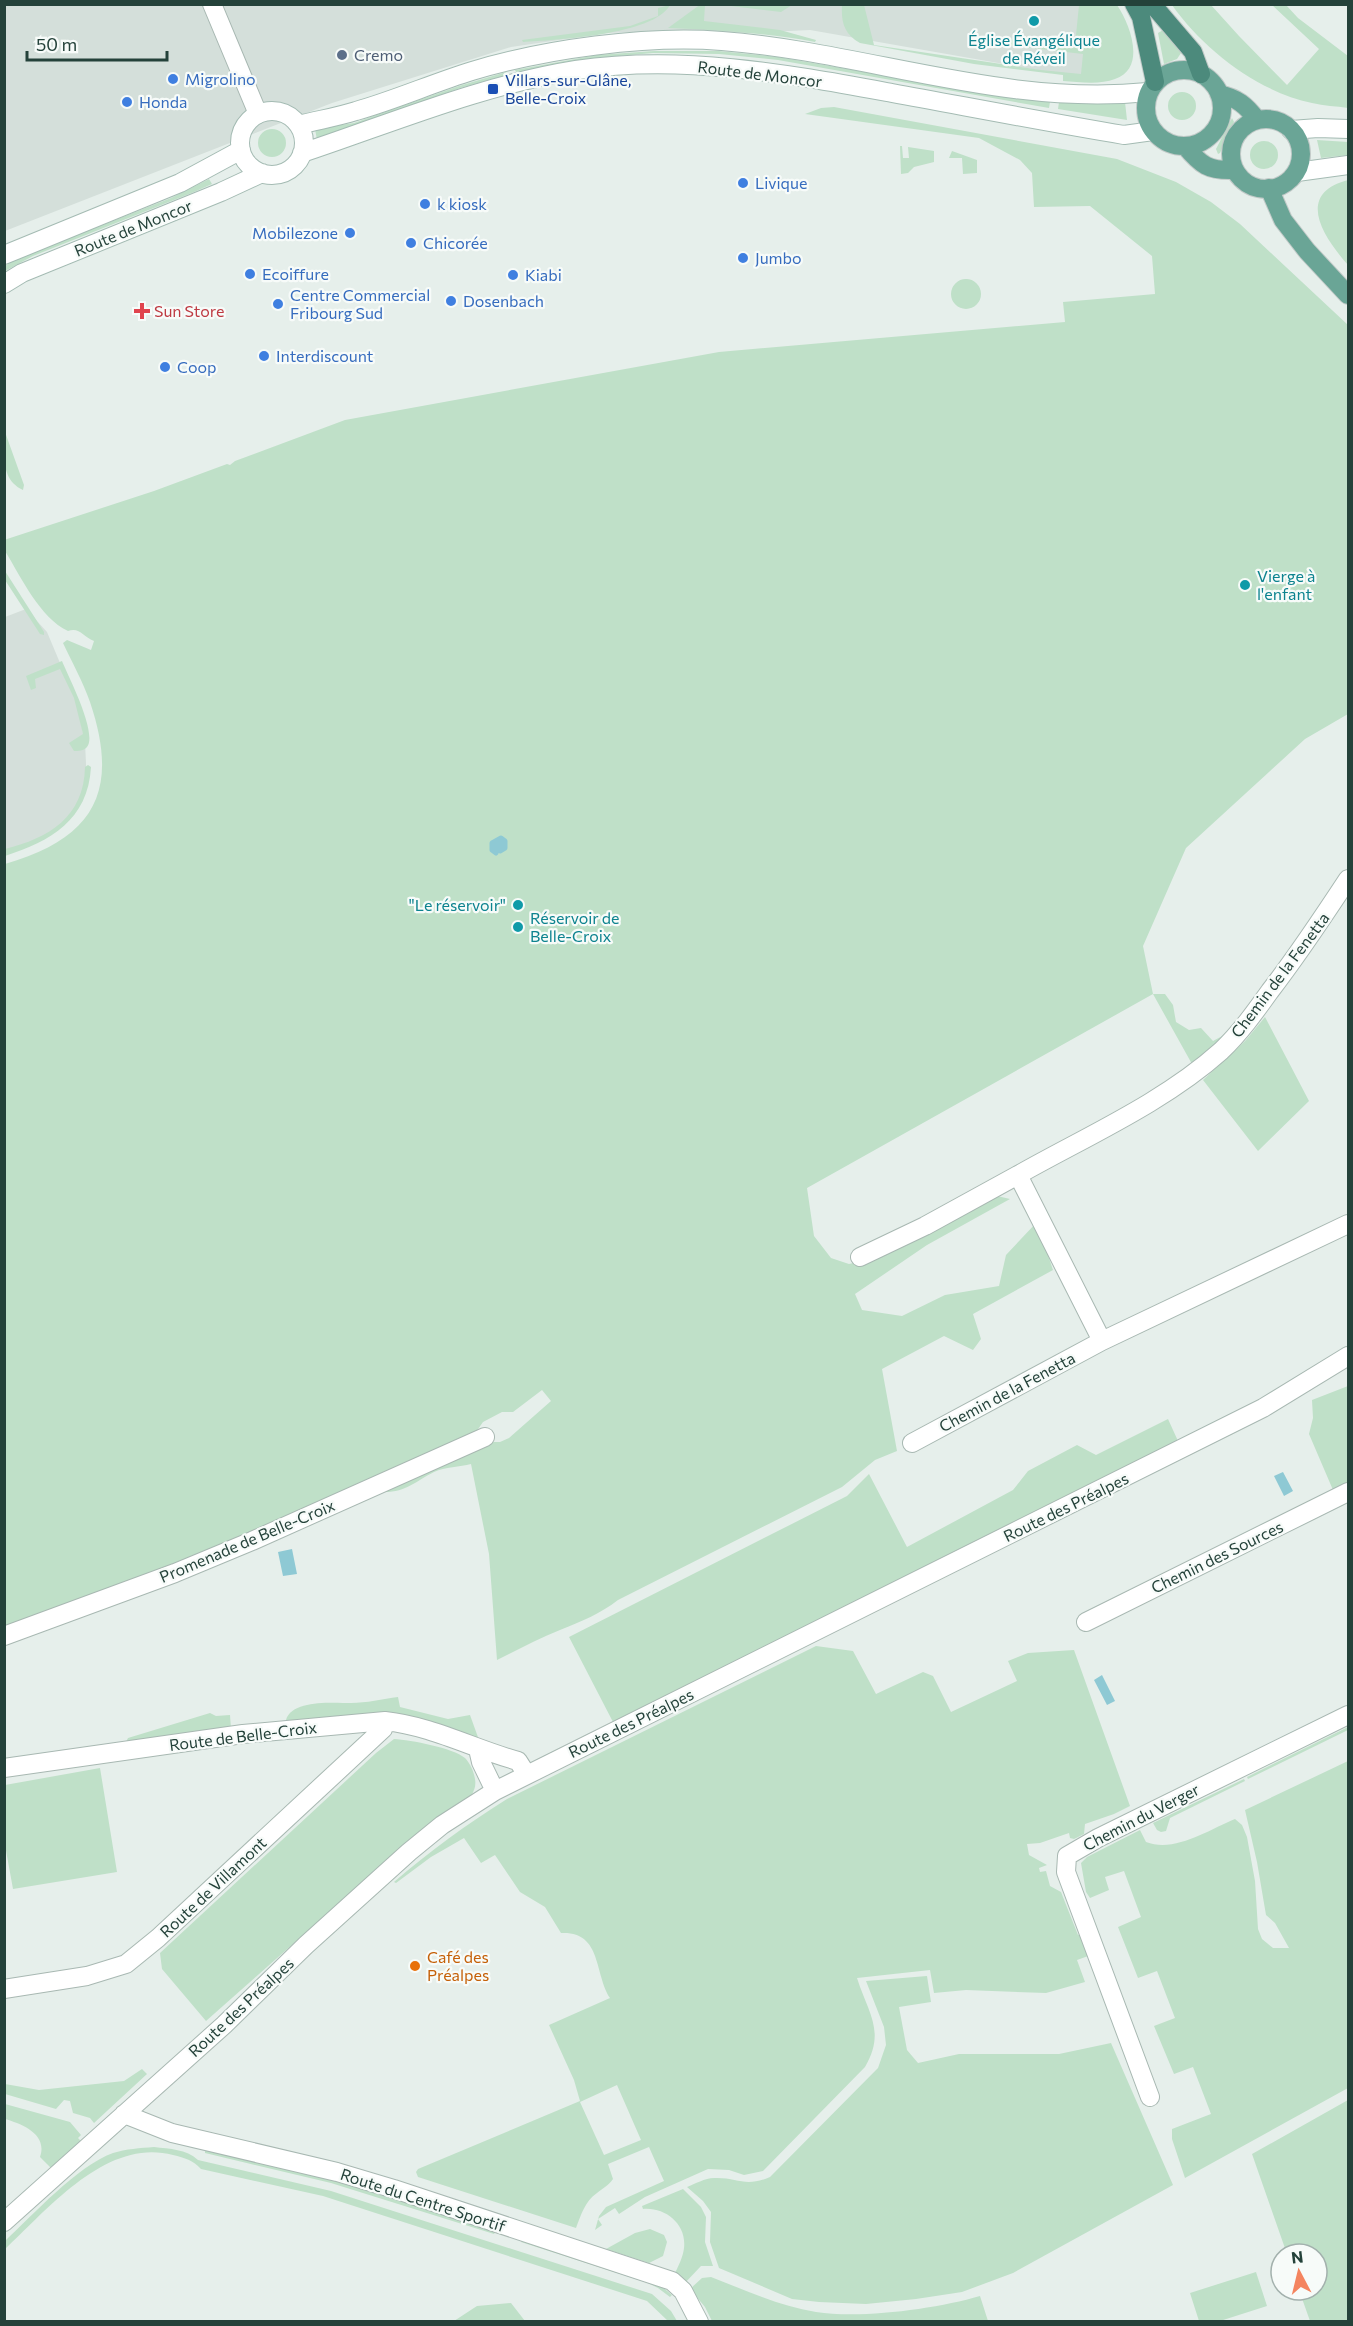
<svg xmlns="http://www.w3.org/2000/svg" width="1353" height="2326" font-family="Commissioner,sans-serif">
<rect width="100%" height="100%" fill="#e6efeb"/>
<path fill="#d4dfda" d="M1114 4 1089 75 1055 73 810 30 749 33 683 30 607 33 511 47 332 103 5 231V5Z
M26 609 47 632 76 701 85 742 87 786 74 812 53 833 30 845 5 852V617Z"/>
<path fill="#bfe0c8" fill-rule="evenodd" d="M701 4 705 5 704 21 780 30 816 40 815 42C766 33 718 30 668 28Z
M670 5C654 35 555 40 523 42L522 40 630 26 658 16V8Z
M726 5 792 4V5L781 12 723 5Z
M842 5H864L874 45 1041 70 1081 74 1083 54 988 43 989 37 1075 45 1079 5H1117C1130 24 1147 68 1115 79 1100 85 1079 82 1063 81V75L974 64 860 43C844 34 841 22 842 5Z
M1172 5H1211L1239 36 1287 85 1319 49 1272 5H1286L1298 18 1348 56V108C1336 106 1324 106 1312 103 1258 92 1203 49 1172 5Z
M1165 29 1181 53 1177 59 1164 64 1158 33Z
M654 51H719L778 57 1015 98 1050 102 1049 108 778 60 719 54 653 53 597 58 516 72 515 70 597 55Z
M506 72 507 75 460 88 317 140 315 129 354 123 459 86Z
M1168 106a14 14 0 1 1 28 0a14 14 0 1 1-28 0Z
M1059 102 1092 104 1125 102 1127 120 1058 109Z
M834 107 1117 159 1176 182 1211 202 1240 224 1348 325V714L1305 739 1186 848 1143 946 1153 994H1165L1173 1005 1176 1022 1189 1030 1201 1028 1213 1041 1226 1034 1192 1064 1153 994 807 1188 814 1236 831 1258 849 1264 884 1256 993 1195 1010 1199 927 1245 855 1294 862 1310 902 1316 945 1295 999 1286 1006 1255 1037 1222 1053 1270 973 1314 981 1339 973 1350 944 1336 882 1369 897 1451 875 1460 842 1487 618 1600C600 1614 582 1621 560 1630 539 1638 518 1650 497 1660L489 1554 471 1464C460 1467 445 1467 434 1472 416 1481 405 1493 382 1492L485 1442H500L509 1438 551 1401 542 1390 513 1412H502L483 1422 476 1432 333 1500C313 1503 299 1508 284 1521L22 1624 5 1626V864C95 838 120 791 90 702 83 682 72 662 63 643L67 640 91 650 94 641C83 637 80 627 68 631 40 618 21 577 5 551L4 540 154 491 227 464 230 465 235 461 345 420 719 352 1065 322 1063 302 1155 294 1152 256 1090 206 1034 207 1032 173 1020 160 979 138 805 114 821 108Z
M1232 118 1234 122 1220 153 1218 154 1216 149Z
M258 143a14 14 0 1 1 28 0a14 14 0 1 1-28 0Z
M1317 140 1348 142V155L1321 158Z
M1250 155a14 14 0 1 1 28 0a14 14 0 1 1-28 0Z
M900 146H902L903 158H909L908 147 934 151V162L914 167 908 173 901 174Z
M952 151 977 160V173L963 174 962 158H949Z
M209 179 212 184 194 192 33 256 5 271V266L16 259 171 198Z
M1348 180V265C1324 238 1294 194 1348 180Z
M951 294a15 15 0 1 1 30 0a15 15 0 1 1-30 0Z
M5 432 24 485 23 490C0 479 4 454 5 432Z
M5 571 44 632V635L40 634 5 580Z
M62 661C68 676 98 733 87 747 84 751 78 751 74 751L69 743 83 734 74 698 60 669 35 679 36 688 31 690 26 676Z
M88 765 91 767C88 820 51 841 5 856V849C49 838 84 817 85 767Z
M1265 1017 1309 1101 1258 1151 1203 1080 1245 1041Z
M1348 1386V1482L1333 1490 1309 1434 1313 1418 1312 1400Z
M1168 1419 1178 1441 613 1722 569 1637 847 1496 869 1474 907 1547 1013 1490 1028 1471 1077 1445 1096 1455Z
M816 1646 853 1651 876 1694 923 1672 933 1676 951 1712 1017 1681 1008 1661 1028 1653 1074 1650 1130 1806 1114 1814 1085 1824 1084 1834 1074 1839 1070 1838 1069 1833 1040 1843 1027 1844 1029 1855 1047 1865 1039 1868 1040 1872 1046 1871 1050 1886 1061 1892 1078 1935 1086 1931 1091 1955 1077 1960 1085 1982 1046 1993 966 1990 934 1993 930 1970 857 1978C868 2013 886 2031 865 2067L763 2171 744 2175 729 2170 708 2169 645 2197 619 2214 615 2208 598 2219 602 2225 595 2230 599 2216 606 2207 664 2181 649 2147 608 2164 613 2179C608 2186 603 2188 597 2193 585 2201 581 2215 576 2228L418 2177 416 2172 418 2169 580 2101 574 2080 549 2025 610 1998C594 1973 602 1931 561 1933L545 1907 520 1892 495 1855 481 1863 464 1838 431 1857 396 1883 394 1882C430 1851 467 1824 507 1799ZM617 2085 641 2140 604 2155 580 2102Z
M398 1697 400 1707 448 1719 470 1715 479 1740 398 1715 380 1712 288 1722 286 1720C292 1699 334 1703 351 1703 366 1703 383 1699 398 1697Z
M210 1713 216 1716 230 1715 231 1729 126 1742 128 1738Z
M1348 1727V1730L1248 1779 1247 1777Z
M394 1739C411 1740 453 1748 465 1758 470 1763 474 1772 475 1779 476 1785 475 1790 471 1796 468 1800 433 1822 425 1827L206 2021 162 1969 160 1953 376 1753Z
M1348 1761V2088L1185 2178 1172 2139V2129L1211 2114 1193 2067 1174 2074 1154 2026 1175 2018 1157 1971 1138 1978 1118 1927 1141 1917 1124 1871 1105 1877 1109 1890 1090 1898 1086 1892 1081 1863 1087 1857 1140 1830 1146 1842C1175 1853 1208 1830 1235 1819L1242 1825 1247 1837 1255 1881 1258 1929 1262 1939 1273 1948H1289L1275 1923 1266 1915 1257 1862 1245 1810Z
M100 1768 117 1872 13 1889 5 1845V1785Z
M1244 1779 1245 1781 1170 1818 1166 1831 1161 1832 1157 1830 1153 1823Z
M927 1976 931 2002 899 2007 907 2050 918 2063 959 2054H1059L1111 2043 1173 2185 1013 2273 962 2292 916 2299 866 2304 819 2302 792 2299 719 2268 710 2242 711 2212 703 2201 687 2187C695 2184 705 2178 714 2178 738 2177 744 2188 770 2177L878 2068 886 2045 884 2027 866 1981Z
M142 2069 147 2074 94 2123 90 2118 73 2113 70 2101 64 2100 56 2109 5 2094V2084L39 2090 124 2081Z
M1348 2100V2321H1310L1299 2290H1317V2254H1287L1252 2154Z
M5 2104 70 2122 81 2135 78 2138 81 2141 51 2168 40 2157C48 2134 22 2124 5 2119Z
M154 2147C170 2149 186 2149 198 2160L331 2191 652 2294 671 2311 677 2321H668L647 2301 323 2196 201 2169C193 2160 185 2158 173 2155 107 2137 48 2209 5 2249V2241C33 2215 77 2166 113 2153 126 2149 140 2148 154 2147Z
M205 2150 332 2180 496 2231 494 2234 331 2183 205 2153Z
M683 2189 701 2207 706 2217 705 2242 713 2266H701L684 2284 674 2275C678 2267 683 2257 684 2248 687 2224 665 2207 643 2209L642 2206Z
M650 2229 664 2235 667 2242 663 2256 649 2263 606 2249 635 2233Z
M522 2240 660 2285 672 2295 670 2297 658 2288 648 2283 521 2242Z
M1256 2272 1267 2306 1220 2321H1199L1190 2293Z
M711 2277C745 2290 779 2306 816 2312 861 2319 936 2309 980 2296L988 2321H712L705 2307 690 2289 702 2278Z
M511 2303 525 2321H454L477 2306Z"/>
<path fill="#8ec9d4" d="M1283 1472 1293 1491 1284 1496 1274 1476Z
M292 1549 297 1574 283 1576 278 1552Z
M1102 1675 1115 1701 1107 1705 1094 1680Z"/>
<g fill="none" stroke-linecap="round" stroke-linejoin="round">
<path stroke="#8ec9d4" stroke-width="5" d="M496 853 492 850V843L501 838 505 841V848L500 851 494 845 498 841 504 842V845L499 849 496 845 497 843 502 844 500 846"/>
<defs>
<path id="minor" d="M212 4 258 114
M1348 879C1323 917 1298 955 1270 991 1255 1012 1240 1033 1221 1051 1163 1103 1085 1137 1018 1175L1102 1341 1348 1224
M860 1257 925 1226 1018 1175
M912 1443 1102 1341
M1086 1622 1348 1492
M4 1636 175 1573 252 1541 485 1437
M478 1749 481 1762 495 1791
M4 1768 243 1734 385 1721C432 1726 474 1749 518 1761L527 1775
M4 1989 87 1976 126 1964 158 1938 383 1729 385 1721
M1150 2097 1066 1872 1067 1856 1098 1838 1348 1715
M124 2114 172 2133 337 2172 394 2189 672 2281 683 2291 699 2322
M4 2222 224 2025 306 1945 409 1852 442 1825 495 1791 527 1775 1263 1408 1348 1356"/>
<path id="secondary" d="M240 143a32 32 0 1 1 64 0a32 32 0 1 1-64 0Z
M299 125C318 120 337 117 356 111 395 100 433 83 472 71 545 49 646 35 722 41 865 52 1004 107 1148 92
M1291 130 1318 128 1348 129
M302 153C392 123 482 85 576 70 682 54 788 74 892 93 969 107 1046 122 1124 135L1153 131
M1297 172 1348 165
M4 255 180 183 241 150
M4 284 22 273 221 192 262 173"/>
<path id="primary" d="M1146 108a38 38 0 1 1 76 0a38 38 0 1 1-76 0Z
M1219 94C1237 98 1246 105 1257 120
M1231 154a35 35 0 1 1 70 0a35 35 0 1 1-70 0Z
M1185 146C1201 165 1208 171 1234 170
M1269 188 1283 220 1307 251 1348 295"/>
<path id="trunk" d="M1134 4 1141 17 1155 82
M1152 4 1193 52 1201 74"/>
</defs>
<use href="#minor" stroke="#a8b8b2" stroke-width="20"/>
<use href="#secondary" stroke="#a4bbb3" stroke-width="20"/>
<use href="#primary" stroke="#c2cac8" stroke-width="20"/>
<use href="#trunk" stroke="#c2cac8" stroke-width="20"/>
<use href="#minor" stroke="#fff" stroke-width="18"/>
<use href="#secondary" stroke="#fff" stroke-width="18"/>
<use href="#primary" stroke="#6aa596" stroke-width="18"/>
<use href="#trunk" stroke="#4c8a7c" stroke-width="18"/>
</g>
<g fill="#0f9aa8" stroke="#f7fbf9" stroke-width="2">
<circle cx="1034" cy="21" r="6"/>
<circle cx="1245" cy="585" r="6"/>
<circle cx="518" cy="905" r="6"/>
<circle cx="518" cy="927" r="6"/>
</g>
<circle fill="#5c6f8a" stroke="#f7fbf9" stroke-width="2" cx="342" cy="55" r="6"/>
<g fill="#3f7fe0" stroke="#f7fbf9" stroke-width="2">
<circle cx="173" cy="79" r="6"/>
<circle cx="127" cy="102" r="6"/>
<circle cx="743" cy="183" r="6"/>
<circle cx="425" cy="204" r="6"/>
<circle cx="350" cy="233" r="6"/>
<circle cx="411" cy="243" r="6"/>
<circle cx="743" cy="258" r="6"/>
<circle cx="250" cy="274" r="6"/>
<circle cx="513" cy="275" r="6"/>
<circle cx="451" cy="301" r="6"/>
<circle cx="278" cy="304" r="6"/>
<circle cx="264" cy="356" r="6"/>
<circle cx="165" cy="367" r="6"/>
</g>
<rect fill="#1a4fb4" stroke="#f7fbf9" stroke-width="2" x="487" y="83" width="12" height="12" rx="3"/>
<path fill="#e0444e" stroke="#f7fbf9" stroke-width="2" d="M139 302h6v6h6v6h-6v6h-6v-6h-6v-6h6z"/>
<circle fill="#e8710a" stroke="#f7fbf9" stroke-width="2" cx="415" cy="1966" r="6"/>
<g text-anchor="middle" stroke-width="4.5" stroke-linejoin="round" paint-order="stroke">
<g font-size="16" fill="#0d838f" stroke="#f7fbf9" text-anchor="start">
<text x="1034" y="46" text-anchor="middle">Église Évangélique<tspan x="1034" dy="18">de Réveil</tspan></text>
<text x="1257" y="582">Vierge à<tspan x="1257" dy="18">l'enfant</tspan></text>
<text x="506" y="911" text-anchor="end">"Le réservoir"</text>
<text x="530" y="924">Réservoir de<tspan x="530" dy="18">Belle-Croix</tspan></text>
</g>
<g font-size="16" fill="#4e5e75" stroke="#f7fbf9" text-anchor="start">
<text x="354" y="61">Cremo</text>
</g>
<g font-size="16" fill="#24423a" stroke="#f7fbf9">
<text transform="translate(760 74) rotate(7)" y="6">Route de Moncor</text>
<text transform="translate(133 228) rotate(-22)" y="6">Route de Moncor</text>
<text transform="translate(1280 975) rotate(-53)" y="6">Chemin de la Fenetta</text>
<text transform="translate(1007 1392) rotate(-28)" y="6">Chemin de la Fenetta</text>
<text transform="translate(1066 1507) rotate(-26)" y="6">Route des Préalpes</text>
<text transform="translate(247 1541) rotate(-23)" y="6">Promenade de Belle-Croix</text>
<text transform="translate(1217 1557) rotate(-26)" y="6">Chemin des Sources</text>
<text transform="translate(631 1723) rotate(-26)" y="6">Route des Préalpes</text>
<text transform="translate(243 1736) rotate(-7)" y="6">Route de Belle-Croix</text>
<text transform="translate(1141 1817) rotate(-27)" y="6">Chemin du Verger</text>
<text transform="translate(213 1887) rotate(-43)" y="6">Route de Villamont</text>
<text transform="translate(241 2007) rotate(-43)" y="6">Route des Préalpes</text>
<text transform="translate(423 2200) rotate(18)" y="6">Route du Centre Sportif</text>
</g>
<g font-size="16" fill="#366cbe" stroke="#f7fbf9" text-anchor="start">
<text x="185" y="85">Migrolino</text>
<text x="139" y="108">Honda</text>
<text x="755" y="189">Livique</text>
<text x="437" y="210">k kiosk</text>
<text x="338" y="239" text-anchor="end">Mobilezone</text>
<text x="423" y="249">Chicorée</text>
<text x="755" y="264">Jumbo</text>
<text x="262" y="280">Ecoiffure</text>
<text x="525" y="281">Kiabi</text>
<text x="290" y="301">Centre Commercial<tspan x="290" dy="18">Fribourg Sud</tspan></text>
<text x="463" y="307">Dosenbach</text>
<text x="276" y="362">Interdiscount</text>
<text x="177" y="373">Coop</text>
</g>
<g font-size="16" fill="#164399" stroke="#f7fbf9" text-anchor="start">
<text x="505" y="86">Villars-sur-Glâne,<tspan x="505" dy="18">Belle-Croix</tspan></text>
</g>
<g font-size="16" fill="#be3a42" stroke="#f7fbf9" text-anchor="start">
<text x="154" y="317">Sun Store</text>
</g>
<g font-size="16" fill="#c56008" stroke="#f7fbf9" text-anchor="start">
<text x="427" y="1963">Café des<tspan x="427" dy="18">Préalpes</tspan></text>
</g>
</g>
<rect width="1353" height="2326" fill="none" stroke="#24423a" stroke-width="12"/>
<g transform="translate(1299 2272) rotate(353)"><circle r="28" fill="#f7fbf9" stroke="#a3b1ad" stroke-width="1.5"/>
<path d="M0-4.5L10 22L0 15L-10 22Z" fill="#f4845f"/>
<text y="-9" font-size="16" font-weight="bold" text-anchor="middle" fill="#24423a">N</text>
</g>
<path d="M27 51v9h140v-9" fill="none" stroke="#24423a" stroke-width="3"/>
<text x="36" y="51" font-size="18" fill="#24423a" stroke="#f7fbf9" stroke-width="4.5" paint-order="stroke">50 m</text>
</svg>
